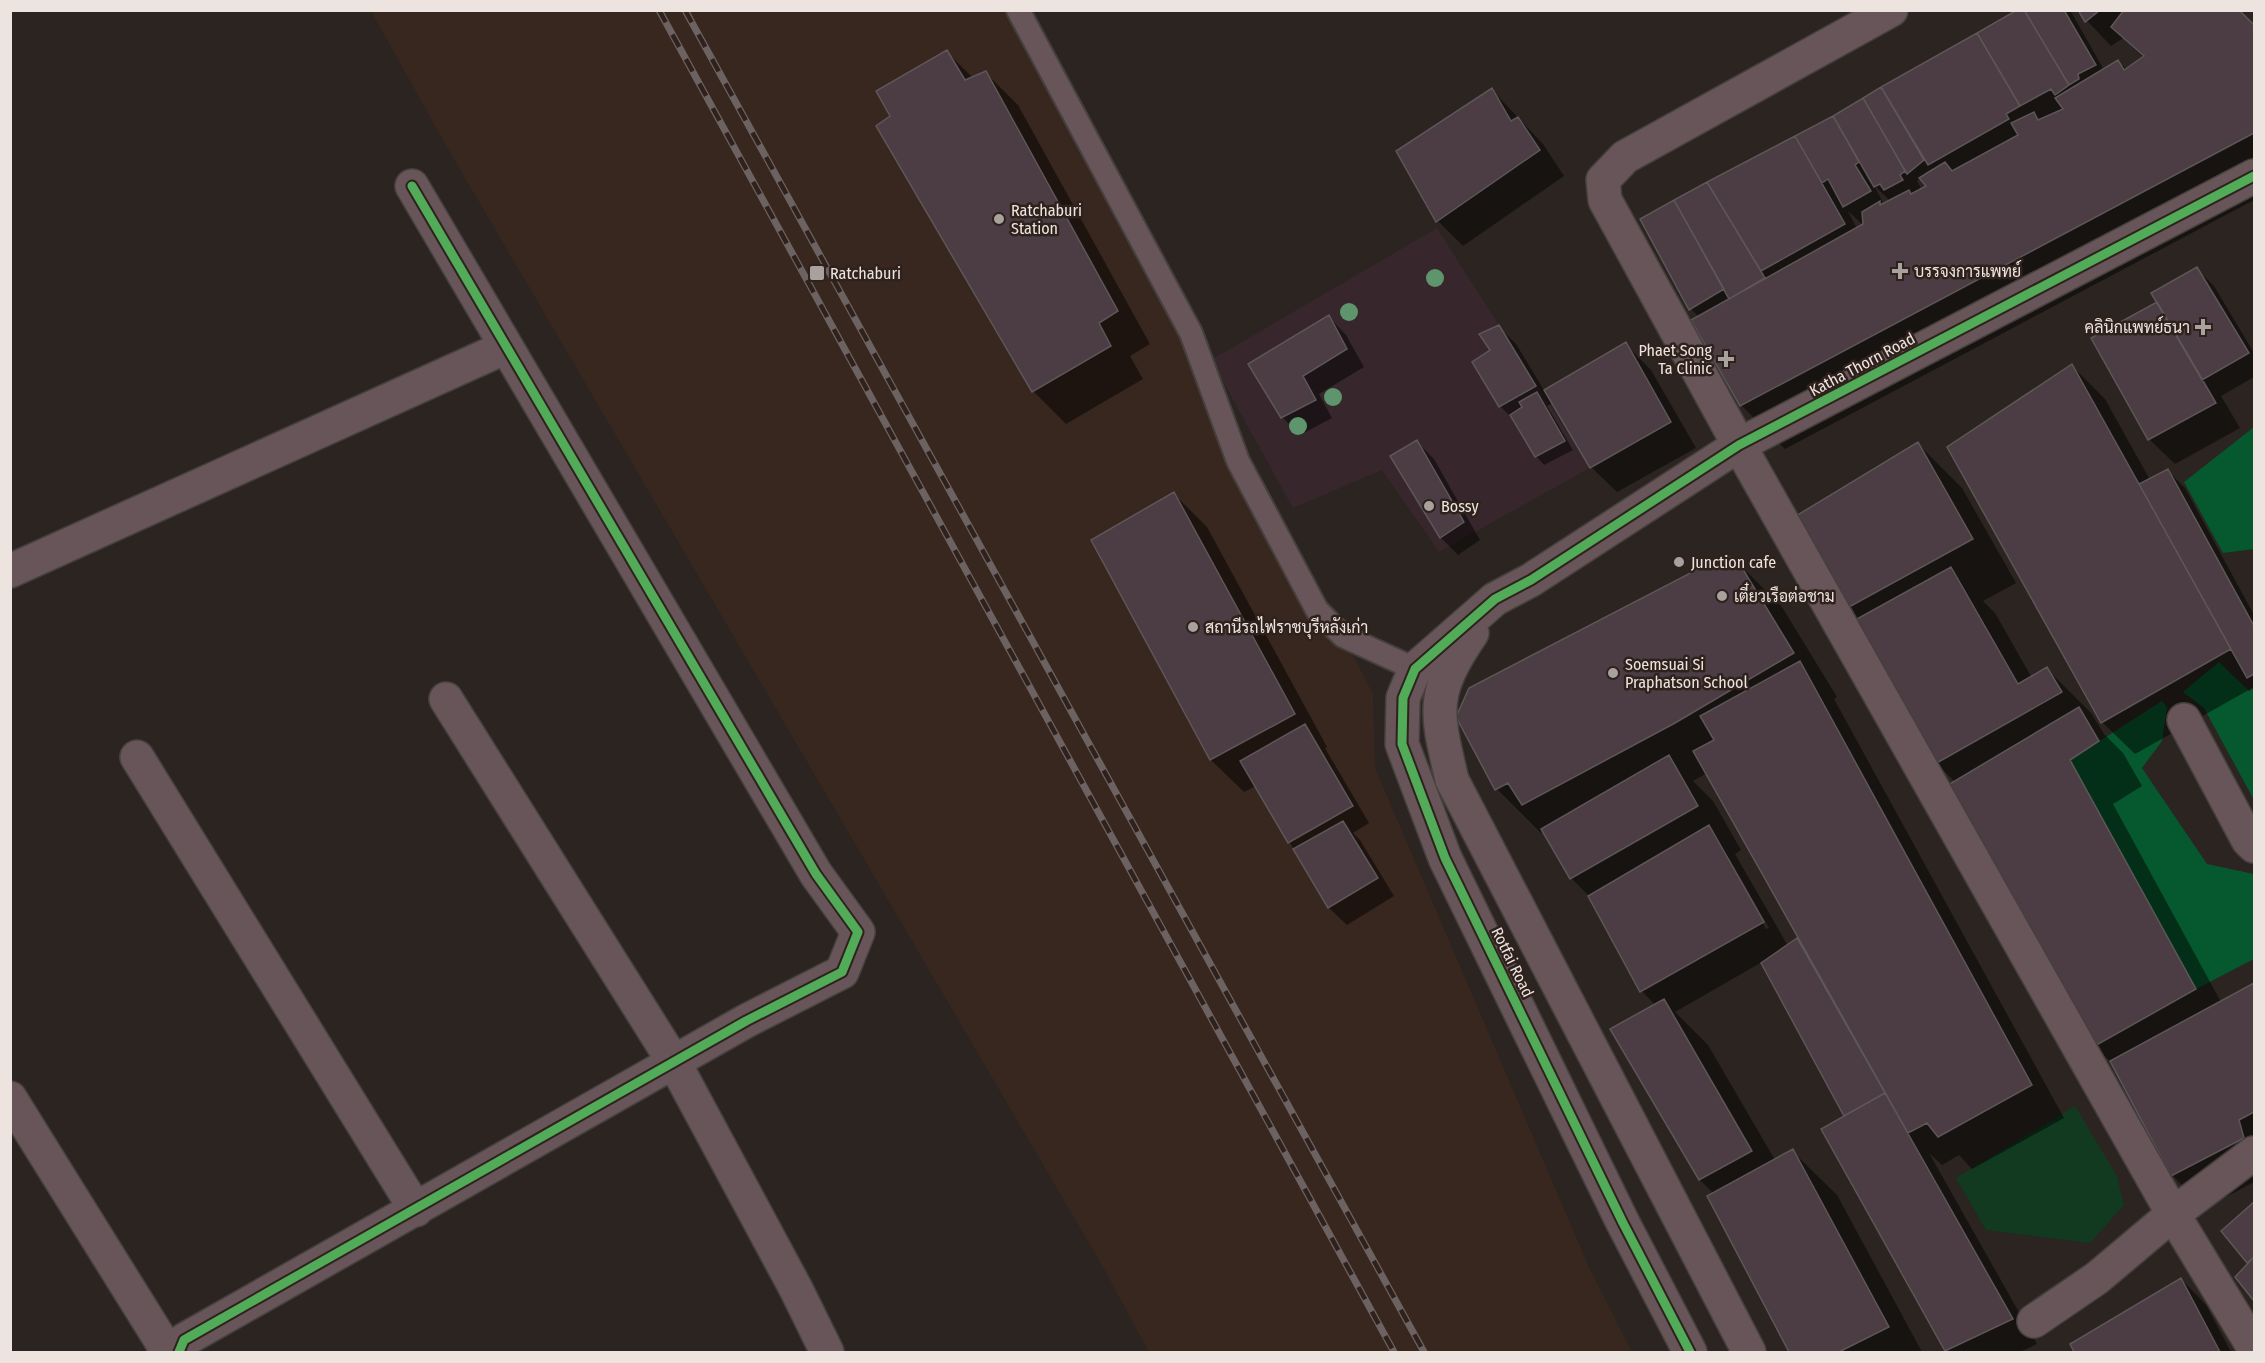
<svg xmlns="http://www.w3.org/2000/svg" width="2265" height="1363" font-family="'Fira Sans Condensed',Sarabun,sans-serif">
<rect width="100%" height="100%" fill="#2b2421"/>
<path fill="#37272d" d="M1437 228 1590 468 1439 552 1382 470 1293 508 1211 360Z"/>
<path fill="#38271f" d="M371 11H1020L1373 694 1375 768 1589 1267 1632 1352H1149L1103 1267 444 142Z"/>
<path fill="#113a21" d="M2075 1106 2117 1176 2124 1205 2090 1243 1986 1230 1956 1178Z"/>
<path fill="#06582e" d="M2254 427V549L2223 553 2184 482Z
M2219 662 2249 691 2254 688V800L2204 708 2183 692Z
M2162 701 2167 708 2162 741 2142 768 2207 864 2254 874V959L2196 989 2070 760Z"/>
<path fill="#0007" fill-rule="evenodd" d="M2020 10H2070L2104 70 2118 61 2127 70 2144 58 2123 38 2111 46 2077 10H2237L2254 27V200L1785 449 1741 405 1699 317 1691 309 1708 183 1795 138ZM1933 168 1935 170 1926 175 1925 173ZM1922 178 1928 186 1922 190 1917 181ZM1874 185 1890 201 1884 205ZM1848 211 1863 225 1857 229Z
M947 52 973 78 986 73 1018 105 1150 344 1130 356 1143 379 1066 424 1033 391 892 117Z
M1492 90 1543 144 1564 176 1463 246 1438 221Z
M2197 269 2214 286 2254 353V377L2221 396 2240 428 2175 464 2149 439 2156 304Z
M1329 317 1346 335 1364 367 1319 394 1332 418 1300 435 1282 417 1250 365Z
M1498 326 1516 344 1545 392 1625 344 1651 370 1696 448 1617 492 1591 467 1553 403 1547 406 1573 450 1544 465 1536 456 1515 421 1500 406 1492 351Z
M2072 366 2105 399 2150 480 2167 470 2185 488 2254 615V687L2135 754 2102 722Z
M1417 442 1434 459 1480 540 1458 555 1441 538 1392 456Z
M1918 444 1962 488 2016 583 1983 601 1995 613 2032 678 2047 669 2091 713 2104 734 2123 753 2142 786 2113 804 2221 1002 2254 984V1182L2205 1208 2172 1175 2114 1065 2094 1046 1955 782 1936 763 1842 611Z
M1174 494 1207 527 1327 747 1325 748 1369 823 1353 833 1360 840 1394 896 1347 925 1329 908 1256 786 1244 792 1211 760 1093 541Z
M1737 562 1782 607 1837 697 1834 699 2064 1118 1972 1169 1959 1155 1942 1165 1929 1153 2037 1344 2020 1352H1949L1946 1350 1846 1117 1762 962 1675 1012 1708 1045 1775 1160 1792 1151 1837 1195 1922 1352H1791L1709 1197 1714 1194 1700 1180 1612 1030 1656 1006 1642 991 1591 898 1571 878 1544 831 1541 833 1497 789ZM1707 773 1803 945 1797 940 1788 946 1735 854 1741 850 1713 801 1693 781ZM1726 858H1729L1769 928 1766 929Z
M2254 1204V1298L2237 1277 2249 1263 2223 1232Z
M2181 1279 2206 1305 2231 1352H2075L2072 1345Z"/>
<path fill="#4c3c44" stroke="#5d5757" stroke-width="1.5" d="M2017 10H2024L2069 85 2055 95 2051 89 2020 106 1977 33Z
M2024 10H2064L2096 65 2078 74 2079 79 2069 85Z
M2078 10H2100L2085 22Z
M2124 10H2239L2254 25V133L1740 406 1691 320 1863 224 1862 212 1880 201V205L1909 190 1911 194 1926 186 1919 178 1945 162 1952 171 2018 135 2011 123 2034 112 2038 120 2063 109 2055 98 2118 60 2124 70 2144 56 2111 27Z
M1977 33 2020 106 2006 114 2009 119 1928 165 1881 87Z
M947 50 965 80 986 71 1118 311 1099 323 1111 346 1032 392 876 126 890 116 876 91Z
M1881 87 1924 160 1907 174 1863 98Z
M1492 88 1511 121 1518 117 1540 150 1436 222 1396 151Z
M1863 98 1905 171 1900 175 1903 180 1884 190 1880 184 1874 187 1833 116Z
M1833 116 1859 162 1855 165 1871 191 1843 207 1828 179 1822 183 1795 136Z
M1795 136 1845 224 1761 271 1707 182Z
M1707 182 1765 278 1729 299 1674 200Z
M1674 200 1724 289 1689 310 1640 219Z
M2197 267 2249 353 2202 380 2151 293Z
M2157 302 2216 403 2148 440 2091 338Z
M1329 315 1347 349 1303 376 1316 400 1281 418 1248 364Z
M1499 325 1536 386 1499 407 1472 362 1490 350 1479 334Z
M1626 342 1671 422 1590 468 1544 390Z
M2072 364 2231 649 2101 723 1947 447Z
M1537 392 1565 441 1535 457 1510 415 1522 407 1519 402Z
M1417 440 1464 522 1440 538 1390 456Z
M1918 442 1973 539 1840 612 1791 519Z
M2168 469 2254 626V674L2247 678 2139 484Z
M1174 492 1295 714 1210 760 1091 540Z
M1725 555 1738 561 1794 653 1675 723 1522 805 1508 783 1495 790 1456 717 1469 688Z
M1951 567 2018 684 2047 667 2062 692 1935 764 1855 620Z
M1800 661 2032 1085 1938 1137 1927 1123 1908 1133 1693 751 1714 740 1700 716Z
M2079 707 2099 741 2070 760 2196 989 2093 1047 1948 785Z
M1305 724 1353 806 1288 843 1240 761Z
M1669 755 1698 806 1570 879 1541 829Z
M1343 821 1378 878 1328 908 1293 849Z
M1709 825 1764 922 1640 992 1588 896Z
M1797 938 1885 1093 1844 1116 1761 963Z
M2254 983V1112L2239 1120 2244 1138 2171 1176 2110 1061Z
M1664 999 1752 1151 1699 1180 1610 1029Z
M1885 1093 2013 1319 1945 1351 1821 1129Z
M1793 1149 1889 1327 1839 1352H1789L1707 1196Z
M2254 1202V1257L2247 1263 2221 1231Z
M2254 1257V1301L2235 1277Z
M2181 1278 2220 1352H2074L2070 1344Z"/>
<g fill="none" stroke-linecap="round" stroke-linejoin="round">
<defs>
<path id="service" d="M1018 10 1191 333 1238 461 1317 610 1343 636 1415 669"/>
<path id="minor" d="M1891 10 1625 157 1603 180 1605 200 1739 445 2173 1214 2254 1153
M10 571 506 347
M446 699 675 1064 796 1289 827 1352
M2184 720 2248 840 2254 846
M137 757 416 1210
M10 1098 168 1352
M2034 1321 2097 1278 2173 1214 2254 1348
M179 1352 184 1340 746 1021 842 972 858 932 816 874 412 186"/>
<path id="tertiary" d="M1472 633C1430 695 1436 711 1452 780L1749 1352
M1690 1352 1623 1223 1445 858 1402 744 1403 698 1415 669 1495 599 1531 580 1739 445 2254 176"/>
</defs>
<use href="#service" stroke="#45403d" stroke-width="26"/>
<use href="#minor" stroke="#45403d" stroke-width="36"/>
<use href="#tertiary" stroke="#45403d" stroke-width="36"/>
<use href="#service" stroke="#675559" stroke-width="22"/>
<use href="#minor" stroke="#675559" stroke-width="33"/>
<use href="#tertiary" stroke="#675559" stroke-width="33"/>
<defs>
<path id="rail" d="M659 10 1394 1352
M685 10 1424 1352"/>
</defs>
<use href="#rail" stroke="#6d6262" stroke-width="7"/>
<use href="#rail" stroke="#2f221d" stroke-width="4.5" stroke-dasharray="14" stroke-linecap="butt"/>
<defs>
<path id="cycleway" d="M179 1352 184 1340 746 1021 842 972 858 932 816 874 412 186
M1690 1352 1623 1223 1445 858 1402 744 1403 698 1415 669 1495 599 1531 580 1739 445 2254 176"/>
</defs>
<use href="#cycleway" stroke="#2f221d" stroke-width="13"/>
<use href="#cycleway" stroke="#51ab58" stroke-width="9"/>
</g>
<g fill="#5e956c">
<circle cx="1435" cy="278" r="9"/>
<circle cx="1349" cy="312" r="9"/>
<circle cx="1333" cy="397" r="9"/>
<circle cx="1298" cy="426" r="9"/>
</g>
<g fill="#a9a19d" stroke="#2f221d" stroke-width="2">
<circle cx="999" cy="219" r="6"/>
<path d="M1897 262h6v6h6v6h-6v6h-6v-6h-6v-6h6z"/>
<rect x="809" y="265" width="16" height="16" rx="3"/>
<path d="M2200 318h6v6h6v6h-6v6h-6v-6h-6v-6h6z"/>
<path d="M1723 350h6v6h6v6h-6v6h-6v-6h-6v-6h6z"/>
<circle cx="1429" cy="506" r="6"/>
<circle cx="1679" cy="562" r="6"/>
<circle cx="1722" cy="596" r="6"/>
<circle cx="1193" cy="627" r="6"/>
<circle cx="1613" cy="673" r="6"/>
</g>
<g text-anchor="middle" stroke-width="5" stroke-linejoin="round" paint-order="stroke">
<g font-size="16" fill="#ede4e0" stroke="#2f221d" text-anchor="start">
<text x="1011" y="216">Ratchaburi<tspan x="1011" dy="18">Station</tspan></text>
<text x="1914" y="277">บรรจงการแพทย์</text>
<text x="830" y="279">Ratchaburi</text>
<text x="2190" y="333" text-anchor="end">คลินิกแพทย์ธนา</text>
<text x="1712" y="356" text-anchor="end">Phaet Song<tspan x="1712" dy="18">Ta Clinic</tspan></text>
<text x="1441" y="512">Bossy</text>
<text x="1691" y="568">Junction cafe</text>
<text x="1734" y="602">เตี๋ยวเรือต่อชาม</text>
<text x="1205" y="633">สถานีรถไฟราชบุรีหลังเก่า</text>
<text x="1625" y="670">Soemsuai Si<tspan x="1625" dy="18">Praphatson School</tspan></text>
</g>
<g font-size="16" fill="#ede4e0" stroke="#2f221d">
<text transform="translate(1862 364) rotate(-28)" y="6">Katha Thorn Road</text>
<text transform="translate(1513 962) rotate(64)" y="6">Rotfai Road</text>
</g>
</g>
<rect width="2265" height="1363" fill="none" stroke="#ede4e0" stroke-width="24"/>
</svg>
